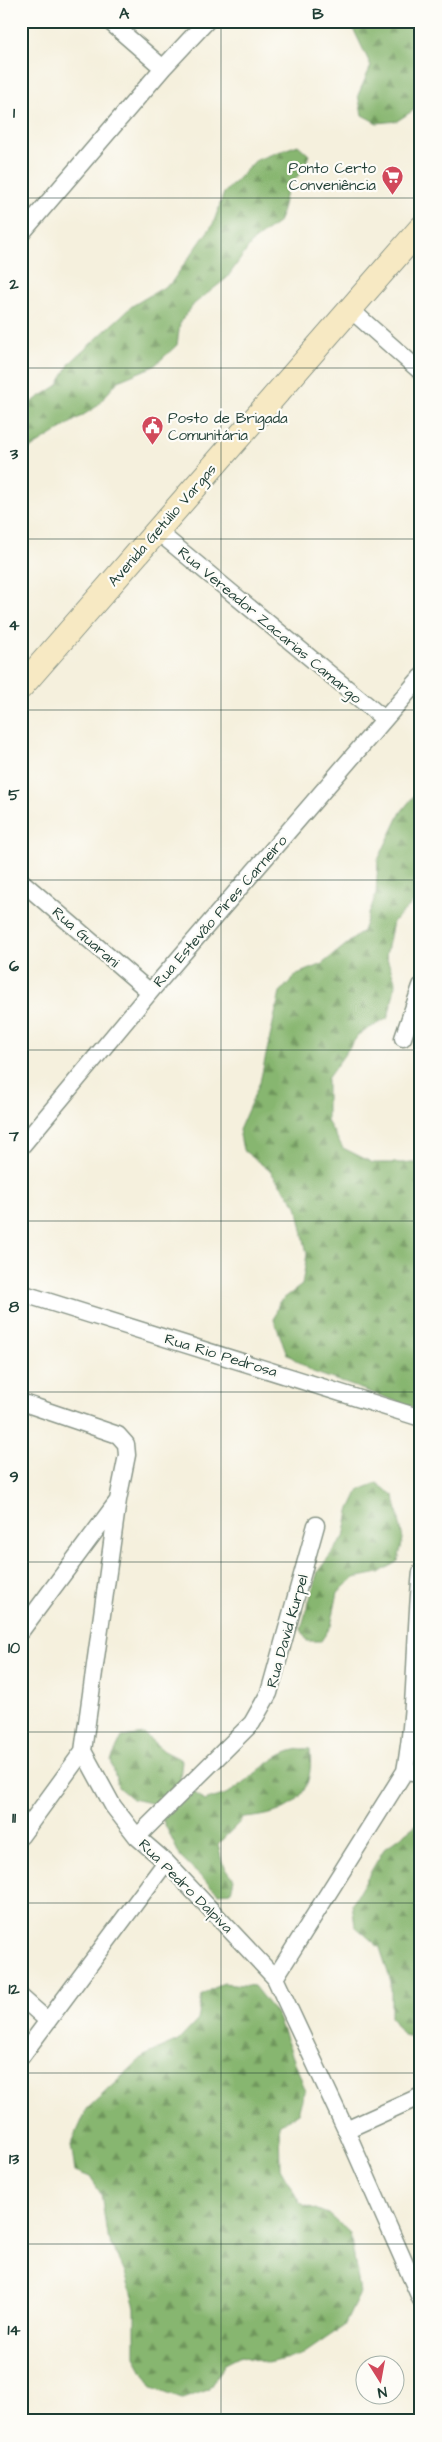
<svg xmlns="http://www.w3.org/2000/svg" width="442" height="2442" font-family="'Architects Daughter',sans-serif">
<defs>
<pattern id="forest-firs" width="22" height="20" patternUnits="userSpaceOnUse" patternTransform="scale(1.25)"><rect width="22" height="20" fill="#87b66f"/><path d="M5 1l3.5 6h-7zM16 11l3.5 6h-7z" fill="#6e955c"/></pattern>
</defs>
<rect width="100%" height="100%" fill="#fdfcf7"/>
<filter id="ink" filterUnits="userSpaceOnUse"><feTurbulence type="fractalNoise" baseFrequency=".02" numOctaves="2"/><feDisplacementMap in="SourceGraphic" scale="10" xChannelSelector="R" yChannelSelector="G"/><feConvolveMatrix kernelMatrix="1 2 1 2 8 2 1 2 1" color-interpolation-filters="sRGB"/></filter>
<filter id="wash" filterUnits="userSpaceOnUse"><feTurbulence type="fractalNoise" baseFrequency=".0096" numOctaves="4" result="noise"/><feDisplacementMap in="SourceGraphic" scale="20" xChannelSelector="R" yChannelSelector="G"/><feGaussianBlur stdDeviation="1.12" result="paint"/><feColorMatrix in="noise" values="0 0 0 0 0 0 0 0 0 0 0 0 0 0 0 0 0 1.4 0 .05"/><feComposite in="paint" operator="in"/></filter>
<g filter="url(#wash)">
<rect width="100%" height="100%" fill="#f5f0dd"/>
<path fill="url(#forest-firs)" stroke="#537a52" d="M347 21H421L420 106 397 121 377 123 362 115 358 95 371 66 352 26Z
M298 145 309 155 303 170 287 188 279 222 253 241 227 278 194 304 180 323 177 345 154 366 118 381 96 407 21 454V404L27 405 58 385 70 363 132 306 171 283 213 224 224 193 256 160Z
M421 787V895L393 922 386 956 396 983 388 1018 359 1034 327 1079V1121L343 1148 373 1163H421V1410L313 1372 287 1354 274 1320 279 1302 302 1285 307 1254 297 1206 269 1170 243 1150 239 1130 260 1082 280 992 297 974 322 964 363 931 376 894 378 860 401 812Z
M377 1483 394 1496 403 1539 398 1561 379 1573 354 1578 338 1592 331 1626 321 1641H307L301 1629 318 1571 344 1537 349 1511 359 1490Z
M144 1734 164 1751 182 1760 180 1779 204 1801C212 1798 223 1796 230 1792 256 1777 277 1746 310 1749 315 1798 289 1815 244 1818L218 1844 222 1862 234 1879 231 1892 218 1893 181 1858 155 1804 132 1799 118 1787 111 1760 122 1737Z
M421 1821V2038L403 2035 391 2017V1982L380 1948 355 1926 352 1904 384 1849Z
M223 1983 254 1986 277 2015 305 2089 298 2113 279 2125 280 2168 300 2203 330 2215 350 2233 360 2293 344 2326 302 2355 267 2363 241 2356 225 2364 208 2390 182 2399 152 2388 135 2357V2307L125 2273 107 2235 101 2194 90 2177 75 2171 71 2145 87 2109 144 2056 178 2041 198 2020 202 1995Z"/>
</g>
<g filter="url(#ink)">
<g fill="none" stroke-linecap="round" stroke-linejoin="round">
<defs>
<path id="street" d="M109 21 163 68
M21 234 163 68 207 21
M350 309 421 372
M157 531 384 719
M21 881 150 992
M403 1038 421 986
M21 1147 150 992 421 677
M21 1293 421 1418
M21 1402 118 1435 126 1444 127 1455 118 1500 83 1751 113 1806 137 1837 166 1862 275 1978 346 2130 421 2300
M21 1631 117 1502
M405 1771 421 1773
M21 1836 83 1751
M137 1837 252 1723 269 1693 316 1525
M275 1978 405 1771C417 1706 414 1638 421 1572
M21 1997 48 2021
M21 2057 166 1862
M346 2130 421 2096"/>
<path id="secondary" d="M21 687 421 228"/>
</defs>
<use href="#street" stroke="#8a9688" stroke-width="19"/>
<use href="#secondary" stroke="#8a9688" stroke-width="26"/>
<use href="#street" stroke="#fff" stroke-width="16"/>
<use href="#secondary" stroke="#f7e9c3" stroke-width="24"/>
</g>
</g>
<path fill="none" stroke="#1f3d34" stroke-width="1" stroke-opacity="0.55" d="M221 21V2421M21 198H421M21 368H421M21 539H421M21 710H421M21 880H421M21 1050H421M21 1221H421M21 1392H421M21 1562H421M21 1732H421M21 1903H421M21 2073H421M21 2244H421"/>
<defs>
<symbol id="supermarket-pin" viewBox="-11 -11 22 30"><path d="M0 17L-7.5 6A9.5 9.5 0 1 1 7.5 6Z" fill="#d1495b" stroke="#fdfcf7"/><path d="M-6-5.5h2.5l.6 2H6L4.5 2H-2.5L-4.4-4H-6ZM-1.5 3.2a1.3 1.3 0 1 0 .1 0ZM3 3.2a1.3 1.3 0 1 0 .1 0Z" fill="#fff"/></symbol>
<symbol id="civic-pin" viewBox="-11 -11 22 30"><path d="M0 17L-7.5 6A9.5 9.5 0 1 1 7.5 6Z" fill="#d1495b" stroke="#fdfcf7"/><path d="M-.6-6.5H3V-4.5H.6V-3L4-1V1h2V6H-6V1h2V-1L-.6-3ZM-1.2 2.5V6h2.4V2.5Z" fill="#fff"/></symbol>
</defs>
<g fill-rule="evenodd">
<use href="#supermarket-pin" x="380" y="164" width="25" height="34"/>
<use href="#civic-pin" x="140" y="414" width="25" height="34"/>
</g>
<g text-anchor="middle" stroke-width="4.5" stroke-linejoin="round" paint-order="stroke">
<g font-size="15" fill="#1f3d34" stroke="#fdfcf7" text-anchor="end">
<text x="376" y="173">Ponto Certo<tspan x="376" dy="17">Conveniência</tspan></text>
<text x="168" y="423" text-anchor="start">Posto de Brigada<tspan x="168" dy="17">Comunitária</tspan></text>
</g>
<g font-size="15" fill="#1f3d34" stroke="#fdfcf7">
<text transform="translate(162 525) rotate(-49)" y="5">Avenida Getúlio Vargas</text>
<text transform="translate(270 625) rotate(40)" y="5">Rua Vereador Zacarias Camargo</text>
<text transform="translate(220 911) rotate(-49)" y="5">Rua Estevão Pires Carneiro</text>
<text transform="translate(86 937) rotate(41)" y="5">Rua Guarani</text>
<text transform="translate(221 1355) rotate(17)" y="5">Rua Rio Pedrosa</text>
<text transform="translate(287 1631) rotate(-74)" y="5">Rua David Kurpel</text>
<text transform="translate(186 1886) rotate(45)" y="5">Rua Pedro Dalpiva</text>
</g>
</g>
<rect width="442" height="2442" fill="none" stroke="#fdfcf7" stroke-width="55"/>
<g transform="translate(380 2380) rotate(169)"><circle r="24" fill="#fdfcf7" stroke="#a4b0a9"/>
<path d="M0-4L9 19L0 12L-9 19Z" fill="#d1495b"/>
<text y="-8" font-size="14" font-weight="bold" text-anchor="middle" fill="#1f3d34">N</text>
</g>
<rect x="28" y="28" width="386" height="2386" fill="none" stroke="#1f3d34" stroke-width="2"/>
<g font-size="16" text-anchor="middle" font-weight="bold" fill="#1f3d34">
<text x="124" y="19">A</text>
<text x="318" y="19">B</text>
<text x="14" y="118">1</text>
<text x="14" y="289">2</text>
<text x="14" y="459">3</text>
<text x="14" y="630">4</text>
<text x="14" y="800">5</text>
<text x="14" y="971">6</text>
<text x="14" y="1141">7</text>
<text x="14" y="1312">8</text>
<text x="14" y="1482">9</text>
<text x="14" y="1653">10</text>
<text x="14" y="1823">11</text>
<text x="14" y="1994">12</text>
<text x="14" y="2164">13</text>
<text x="14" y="2335">14</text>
</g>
</svg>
